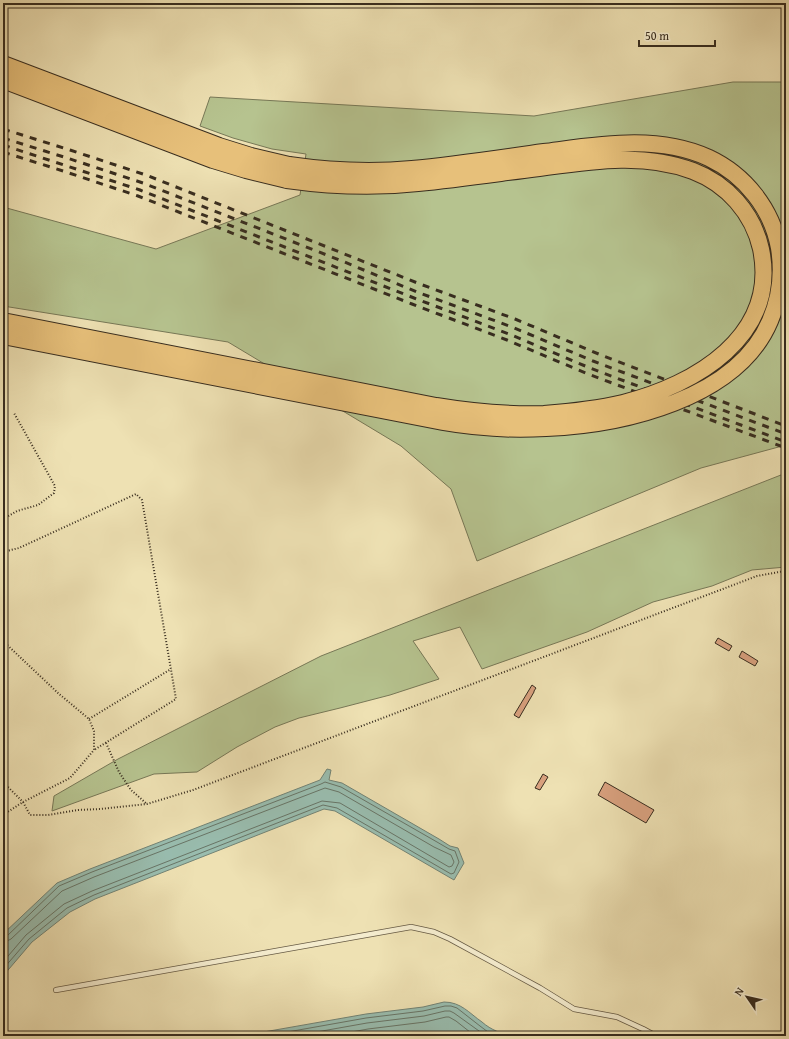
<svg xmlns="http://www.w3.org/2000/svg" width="789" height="1039" font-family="'Gentium Book Plus',serif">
<rect width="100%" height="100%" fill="#eee1b3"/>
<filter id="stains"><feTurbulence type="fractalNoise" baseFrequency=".005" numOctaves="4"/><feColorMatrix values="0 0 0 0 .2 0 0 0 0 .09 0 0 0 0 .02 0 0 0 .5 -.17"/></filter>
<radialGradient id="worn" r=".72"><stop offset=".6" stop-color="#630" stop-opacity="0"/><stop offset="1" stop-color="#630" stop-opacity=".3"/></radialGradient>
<path fill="#b6c38f" stroke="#777857" d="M733 82H786V445L701 468 477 561 451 489 401 446 228 342 3 306V207L156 249 300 195 306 154 272 149 233 138 200 126 210 97 534 116Z
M786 473V567L752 570 712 586 653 602 587 632 482 669 460 627 413 641 439 679 390 695 340 708 299 718 275 727 237 747 197 772 154 774 52 811 54 796 118 759 321 656Z"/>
<path fill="#99bdaf" stroke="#728375" d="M327 769 331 770 329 780 342 783 439 839 450 846 458 848 464 863 454 880 335 811 324 809 95 899 70 912 32 942 3 976V934L57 883 90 869 320 780Z
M444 1002C461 1002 469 1013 482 1022 491 1030 502 1034 513 1036H241L366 1014 423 1007Z"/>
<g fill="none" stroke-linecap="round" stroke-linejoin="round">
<path stroke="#687567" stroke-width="1" d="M3 937 7 936 59 886 92 872 321 784 325 782 341 787 437 842 449 849 455 851 459 862 454 873 451 874 337 808 323 805 94 895 67 908 29 939 3 969
M3 942 7 941 11 939 62 891 94 877 325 788 339 792 434 847 451 855 454 862 452 866 449 867 340 803 322 801 92 891 64 904 26 935 3 962
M265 1036 366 1018 423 1011 445 1006H451L457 1008 480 1026 488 1032 498 1036
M294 1036 367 1023 424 1016 445 1011H450L454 1013 486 1036
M329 1036 368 1029 425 1022 446 1017H449L456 1021 475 1036"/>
</g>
<path fill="#d9a17f" stroke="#382d1f" d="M718 638 732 646 729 651 715 643Z
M742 651 758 661 755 666 739 657Z
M532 685 536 688 534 691V692L519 718 514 715Z
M543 774 548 777 540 790 535 788Z
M605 782 654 810 646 823 598 795Z"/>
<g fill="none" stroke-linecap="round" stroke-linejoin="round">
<defs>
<path id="lane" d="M56 990 411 927 434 932 450 939 540 988 574 1009 617 1017 643 1029 656 1036"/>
<path id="highway" d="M3 64 219 146 251 156 289 165
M3 80 213 160 246 170 287 180"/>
</defs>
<use href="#lane" stroke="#665a44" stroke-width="6"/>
<use href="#highway" stroke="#382d1f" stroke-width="18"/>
<path stroke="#382d1f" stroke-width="2" stroke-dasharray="1 2" stroke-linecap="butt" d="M3 519 17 511 38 505 54 493 55 486 14 413
M3 552 19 548 136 494 142 500 176 699 94 750
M3 641 58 693 89 719 94 731V750L70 778 23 802 3 782
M89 719 171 669
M106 743 119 772 131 790 147 804
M3 815 23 802 30 815H48L78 810 100 809 147 804 193 790 757 576 779 572 786 571"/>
<use href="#lane" stroke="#f4ecce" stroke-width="4.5"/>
<use href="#highway" stroke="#e7c07a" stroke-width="16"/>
<path stroke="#382d1f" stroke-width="3" stroke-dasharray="7 7" stroke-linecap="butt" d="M3 129 70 150 146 175 420 284 515 319 601 355 786 426
M3 138 67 158 143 183 342 261 417 292 512 327 593 361 786 434
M3 145 140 190 414 298 509 334 590 368 786 442
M3 152 63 171 138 196 412 304 507 340 588 374 786 448"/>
<defs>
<path id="highway-bridge" d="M3 321 436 406C472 412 507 415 544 414 570 412 597 409 623 403 695 385 779 336 761 249 753 213 727 184 693 171 644 152 590 161 539 168 499 173 459 179 418 183 374 188 330 186 287 180
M3 336 443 422C477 428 511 430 546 428 623 425 737 399 770 321 780 298 783 273 779 248 772 209 745 175 709 158 657 134 598 145 544 152 500 158 456 165 412 169 371 173 330 171 289 165"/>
</defs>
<use href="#highway-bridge" stroke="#382d1f" stroke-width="18" stroke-linecap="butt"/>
<use href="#highway-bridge" stroke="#e7c07a" stroke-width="16"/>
</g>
<rect width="789" height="1039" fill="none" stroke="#eee1b3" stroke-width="16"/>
<rect x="4" y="4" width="781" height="1031" fill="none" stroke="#382d1f" stroke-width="2"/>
<rect x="8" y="8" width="773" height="1023" fill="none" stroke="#382d1f"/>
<g transform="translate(747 997) rotate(304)" stroke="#f4ecce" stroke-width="3" paint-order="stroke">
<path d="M0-3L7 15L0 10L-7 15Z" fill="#382d1f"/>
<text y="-6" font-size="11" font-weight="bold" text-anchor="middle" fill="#382d1f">N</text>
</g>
<path d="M639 40v6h76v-6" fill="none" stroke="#382d1f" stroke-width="2"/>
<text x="645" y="40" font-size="12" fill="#382d1f" stroke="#f4ecce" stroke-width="3" paint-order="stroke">50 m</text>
<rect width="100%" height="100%" filter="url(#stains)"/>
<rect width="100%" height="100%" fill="url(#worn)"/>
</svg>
